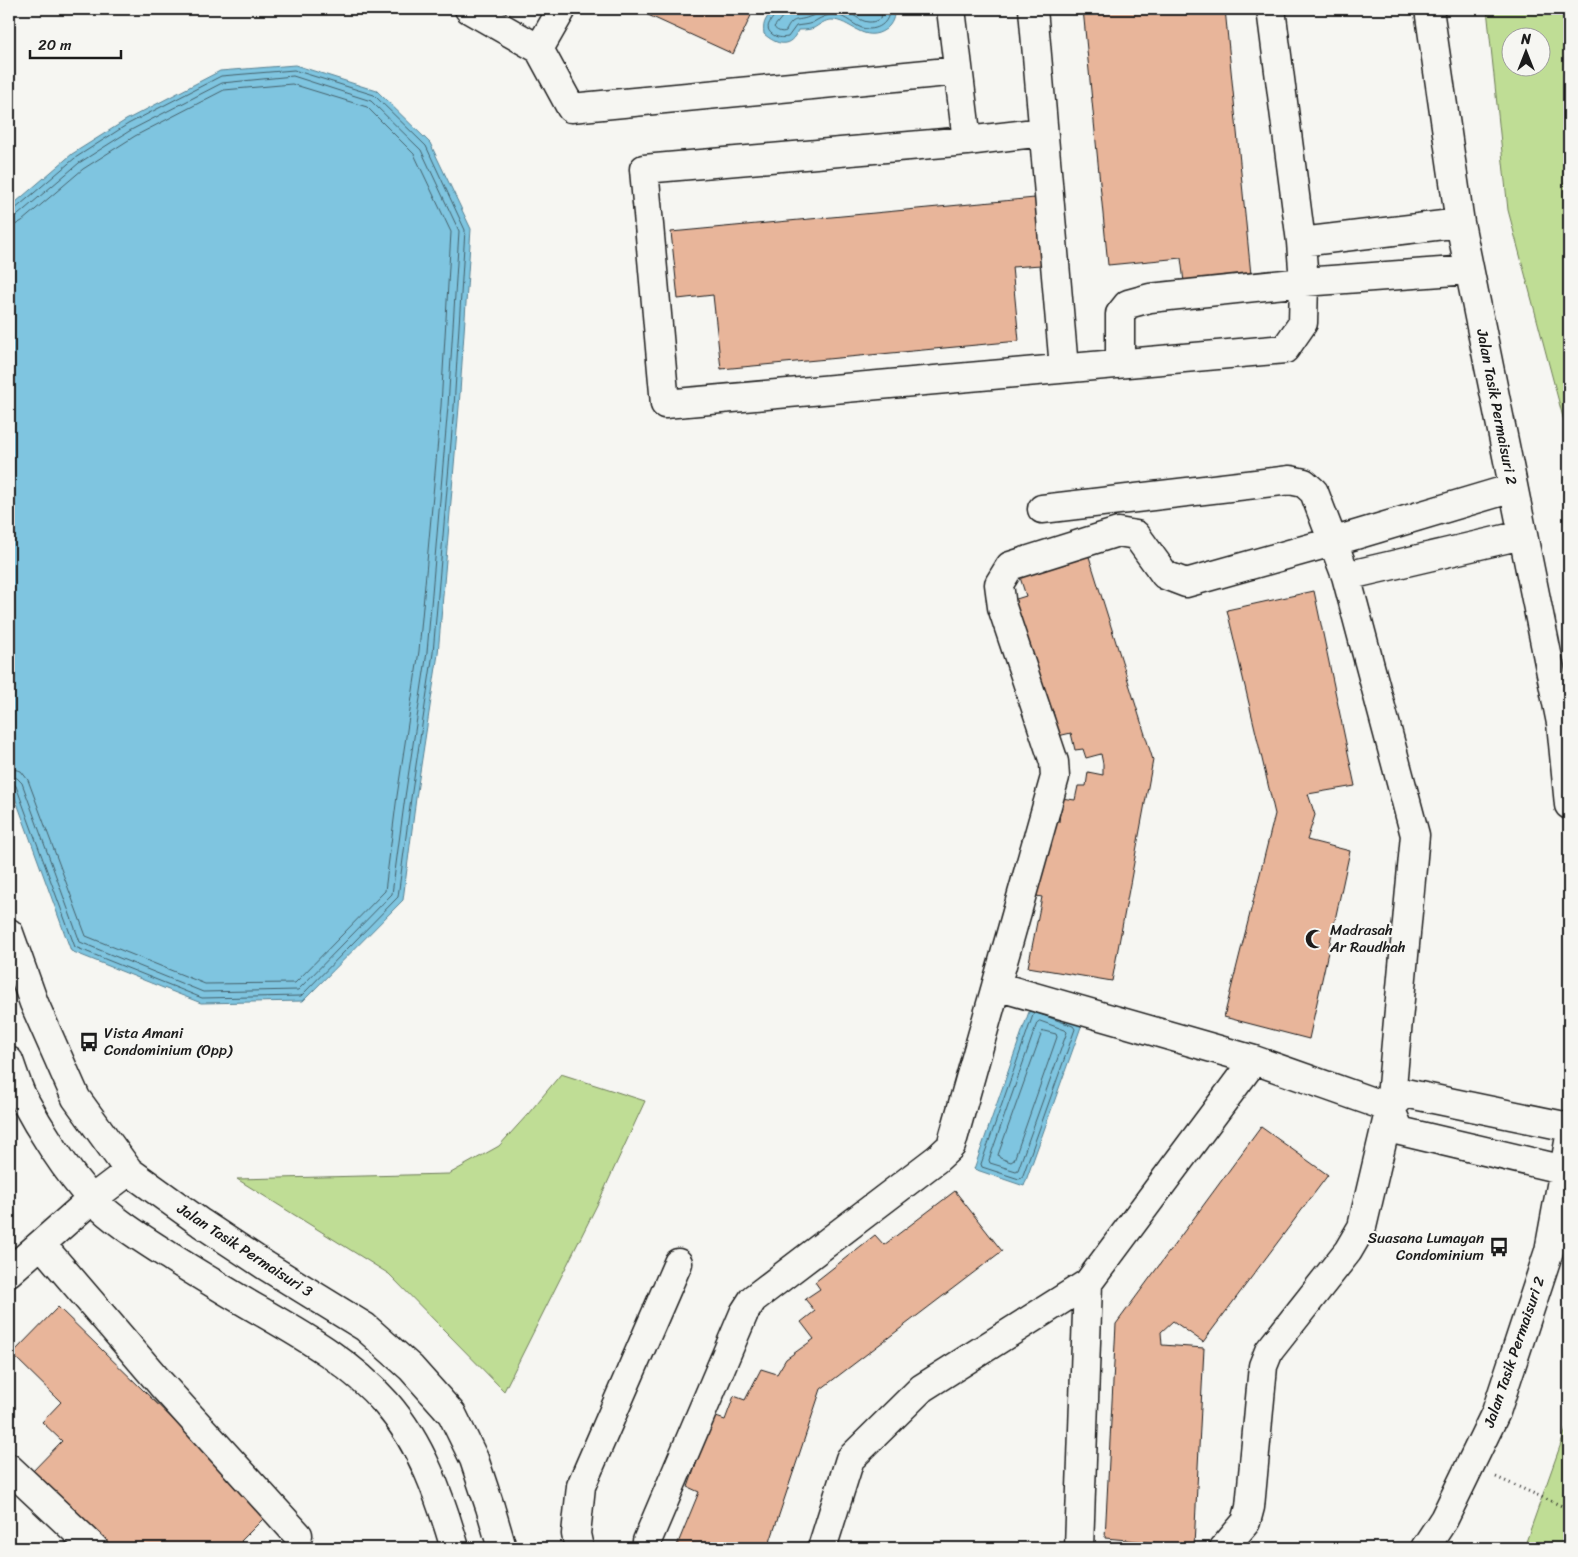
<svg xmlns="http://www.w3.org/2000/svg" width="1578" height="1557" font-family="Sriracha,sans-serif">
<rect width="100%" height="100%" fill="#f6f6f2"/>
<filter id="ink" filterUnits="userSpaceOnUse"><feTurbulence type="fractalNoise" baseFrequency=".02" numOctaves="2"/><feDisplacementMap in="SourceGraphic" scale="10" xChannelSelector="R" yChannelSelector="G"/><feConvolveMatrix kernelMatrix="1 2 1 2 8 2 1 2 1" color-interpolation-filters="sRGB"/></filter>
<g filter="url(#ink)">
<path fill="#bfdd95" stroke="#6e7c58" fill-rule="evenodd" d="M1487 9H1569V440L1508 210ZM1510 38H1540V68H1510Z
M561 1074 645 1101 599 1201 504 1391 389 1274 237 1179 449 1174 499 1146 528 1114Z
M1569 1421V1548H1520L1526 1542Z"/>
<path fill="#7fc5e0" stroke="#578192" d="M774 9H894C895 17 892 24 886 29 864 45 850 19 831 20 825 20 819 25 814 28 809 30 803 30 798 30 790 49 777 45 764 34 762 21 767 18 774 9Z
M295 65 377 91 430 143 471 229 459 407 438 654 416 798 403 900 303 1001 201 1003 71 951 9 781V208L72 154 126 120 220 71Z
M1031 1006 1082 1024 1024 1186 974 1169Z"/>
<g fill="none" stroke-linecap="round" stroke-linejoin="round">
<path stroke="#44606a" stroke-width="1" d="M778 9C777 17 761 25 772 34 777 38 782 38 788 37L796 26C801 25 807 25 812 23 817 20 823 16 830 15 843 13 851 24 862 28 877 32 890 23 889 9
M784 9 783 16 774 27C776 31 782 33 786 31 793 16 797 22 809 17 816 15 821 11 828 9
M833 9C837 9 842 10 846 11 858 17 867 28 881 18L883 9
M9 211 14 210 75 158 128 124 221 76 294 70 374 95 426 146 465 230 454 407 433 653 411 798 398 897 301 996 202 998 75 947 16 786 13 783 9 782
M9 218 18 215 79 163 131 130 222 83 293 76 371 101 421 150 459 231 448 406 427 652 405 797 392 894 298 990 203 992 80 942 22 783 17 778 9 776
M9 225H15L22 221 83 169 135 136 224 90 292 84 367 107 414 154 451 232 441 406 419 651 397 796 385 891 295 983 205 984 86 936 28 780 21 771 9 768
M1036 1013 1033 1015 981 1164 982 1167 1019 1179 1022 1178 1075 1029 1073 1026 1037 1013
M1040 1021 1065 1030 1067 1032 1018 1170 1016 1171 990 1163 989 1160 1037 1023Z
M1044 1031 1056 1034 1057 1037 1014 1160 1011 1162 1000 1158 998 1155 1042 1032Z"/>
</g>
<path fill="#e8b59a" stroke="#1c1c1c" d="M635 9H754L733 54Z
M1083 9H1225L1251 275 1184 282 1181 258 1108 265Z
M1035 198 1041 265 1012 267 1019 341 721 369 713 295 678 299 671 232Z
M1086 547 1153 760 1112 981 1028 967 1042 897 1031 895 1047 819 1059 822 1061 798 1075 800 1078 786H1086L1088 772 1103 775V764L1101 754 1086 758 1083 749 1075 750 1071 733 1058 736 1053 711 1041 714 1013 600 1026 596 1017 568Z
M1314 591 1355 786 1308 794 1315 815 1307 840 1350 851 1309 1039 1224 1017 1275 814 1227 610Z
M1261 1127 1328 1175 1203 1342 1173 1321 1161 1332 1162 1345 1204 1348 1194 1546 1105 1538 1116 1324Z
M955 1191 1002 1251 821 1389 768 1548H676L699 1492 688 1487 713 1416 725 1420 734 1396 745 1400 761 1369 777 1374 786 1359 814 1339 801 1322 815 1311 805 1299 820 1289 815 1282 875 1235 884 1245Z
M58 1307 269 1513 241 1541 248 1548H210L205 1543 200 1548H104L29 1475 62 1441 42 1422 61 1402 12 1354Z"/>
<g fill="none" stroke-linecap="round" stroke-linejoin="round">
<defs>
<path id="minor" d="M469 9 539 49
M562 9 539 49 571 108 958 71
M951 9 967 141
M1033 9 1064 368
M1429 9 1460 223 1561 723 1569 805
M1043 132 967 141 644 169 665 404 1285 349 1303 323 1304 282 1301 242 1271 9
M1301 242 1460 223
M1120 363V314L1128 304 1150 298 1304 282 1469 270
M1042 509 1290 480 1304 483 1314 492 1346 576 1415 835 1390 1108 1362 1227 1348 1251 1269 1351 1263 1366 1250 1507 1246 1522 1224 1548
M1346 576 1522 535
M9 933 34 1003 76 1098 129 1171 201 1223 266 1266 365 1327 411 1368 452 1414 474 1459 490 1507 502 1548
M996 986 1254 1060 1390 1108 1400 1131 1565 1170
M9 1061C13 1072 17 1085 22 1096 39 1128 67 1173 92 1199 116 1223 146 1241 174 1259 203 1277 232 1295 262 1312 307 1338 351 1363 386 1403 422 1444 440 1497 455 1548
M1390 1108 1405 1093 1569 1127
M41 1244 161 1384 298 1535
M9 1272 92 1199 129 1171
M9 1468 94 1548
M579 1548 576 1534 581 1486 678 1263
M648 1548 647 1541 744 1313 753 1299 937 1159 951 1146 1055 777 1054 762 1002 607 999 584 1010 566 1118 532 1136 535 1165 575 1186 583 1332 542 1513 488
M822 1548 850 1459 922 1388 1088 1283
M1079 1548 1088 1283 1254 1060
M1425 1548 1444 1519 1496 1412 1549 1251 1569 1142"/>
</defs>
<use href="#minor" stroke="#1c1c1c" stroke-width="31"/>
<path stroke="#1c1c1c" stroke-width="3" stroke-dasharray="1 4" stroke-linecap="butt" d="M1496 1477 1569 1509"/>
<use href="#minor" stroke="#f6f6f2" stroke-width="28"/>
</g>
</g>
<defs>
<symbol id="mosque-bare" viewBox="-9 -9 18 18"><path d="M3.5-4.9A6 6 0 1 0 3.5 4.9A5 5 0 1 1 3.5-4.9Z" fill="#1c1c1c" stroke="#f6f6f2" stroke-width="2.5" paint-order="stroke"/></symbol>
<symbol id="bus-bare" viewBox="-9 -9 18 18"><path d="M-5-6H5V4H4V6H2V4H-2V6H-4V4H-5ZM-3.5-4V0h7V-4ZM-3.5 1.2v1.5H-2V1.2ZM2 1.2v1.5H3.5V1.2Z" fill="#1c1c1c" stroke="#f6f6f2" stroke-width="2.5" paint-order="stroke"/></symbol>
</defs>
<g fill-rule="evenodd">
<use href="#mosque-bare" x="1301" y="925" width="28" height="28"/>
<use href="#bus-bare" x="75" y="1028" width="28" height="28"/>
<use href="#bus-bare" x="1485" y="1233" width="28" height="28"/>
</g>
<g text-anchor="middle" stroke-width="4.5" stroke-linejoin="round" paint-order="stroke">
<g font-size="15" fill="#1c1c1c" stroke="#f6f6f2">
<text transform="translate(1497 407) rotate(79)" y="5">Jalan Tasik Permaisuri 2</text>
<text transform="translate(245 1250) rotate(33)" y="5">Jalan Tasik Permaisuri 3</text>
<text transform="translate(1514 1352) rotate(-71)" y="5">Jalan Tasik Permaisuri 2</text>
</g>
<g font-size="15" fill="#1c1c1c" stroke="#f6f6f2" text-anchor="start">
<text x="1330" y="935">Madrasah<tspan x="1330" dy="17">Ar Raudhah</tspan></text>
<text x="104" y="1038">Vista Amani<tspan x="104" dy="17">Condominium (Opp)</tspan></text>
<text x="1484" y="1243" text-anchor="end">Suasana Lumayan<tspan x="1484" dy="17">Condominium</tspan></text>
</g>
</g>
<rect width="1578" height="1557" fill="none" stroke="#f6f6f2" stroke-width="30"/>
<rect x="15" y="15" width="1548" height="1527" fill="none" stroke="#1c1c1c" stroke-width="2" filter="url(#ink)"/>
<g transform="translate(1526 52)"><circle r="24" fill="#f6f6f2" stroke="#9f9f9c"/>
<path d="M0-4L9 19L0 12L-9 19Z" fill="#1c1c1c"/>
<text y="-8" font-size="14" font-weight="bold" text-anchor="middle" fill="#1c1c1c">N</text>
</g>
<path d="M30 50v8h91v-8" fill="none" stroke="#1c1c1c" stroke-width="2.5"/>
<text x="38" y="50" font-size="15" fill="#1c1c1c" stroke="#f6f6f2" stroke-width="4" paint-order="stroke">20 m</text>
</svg>
